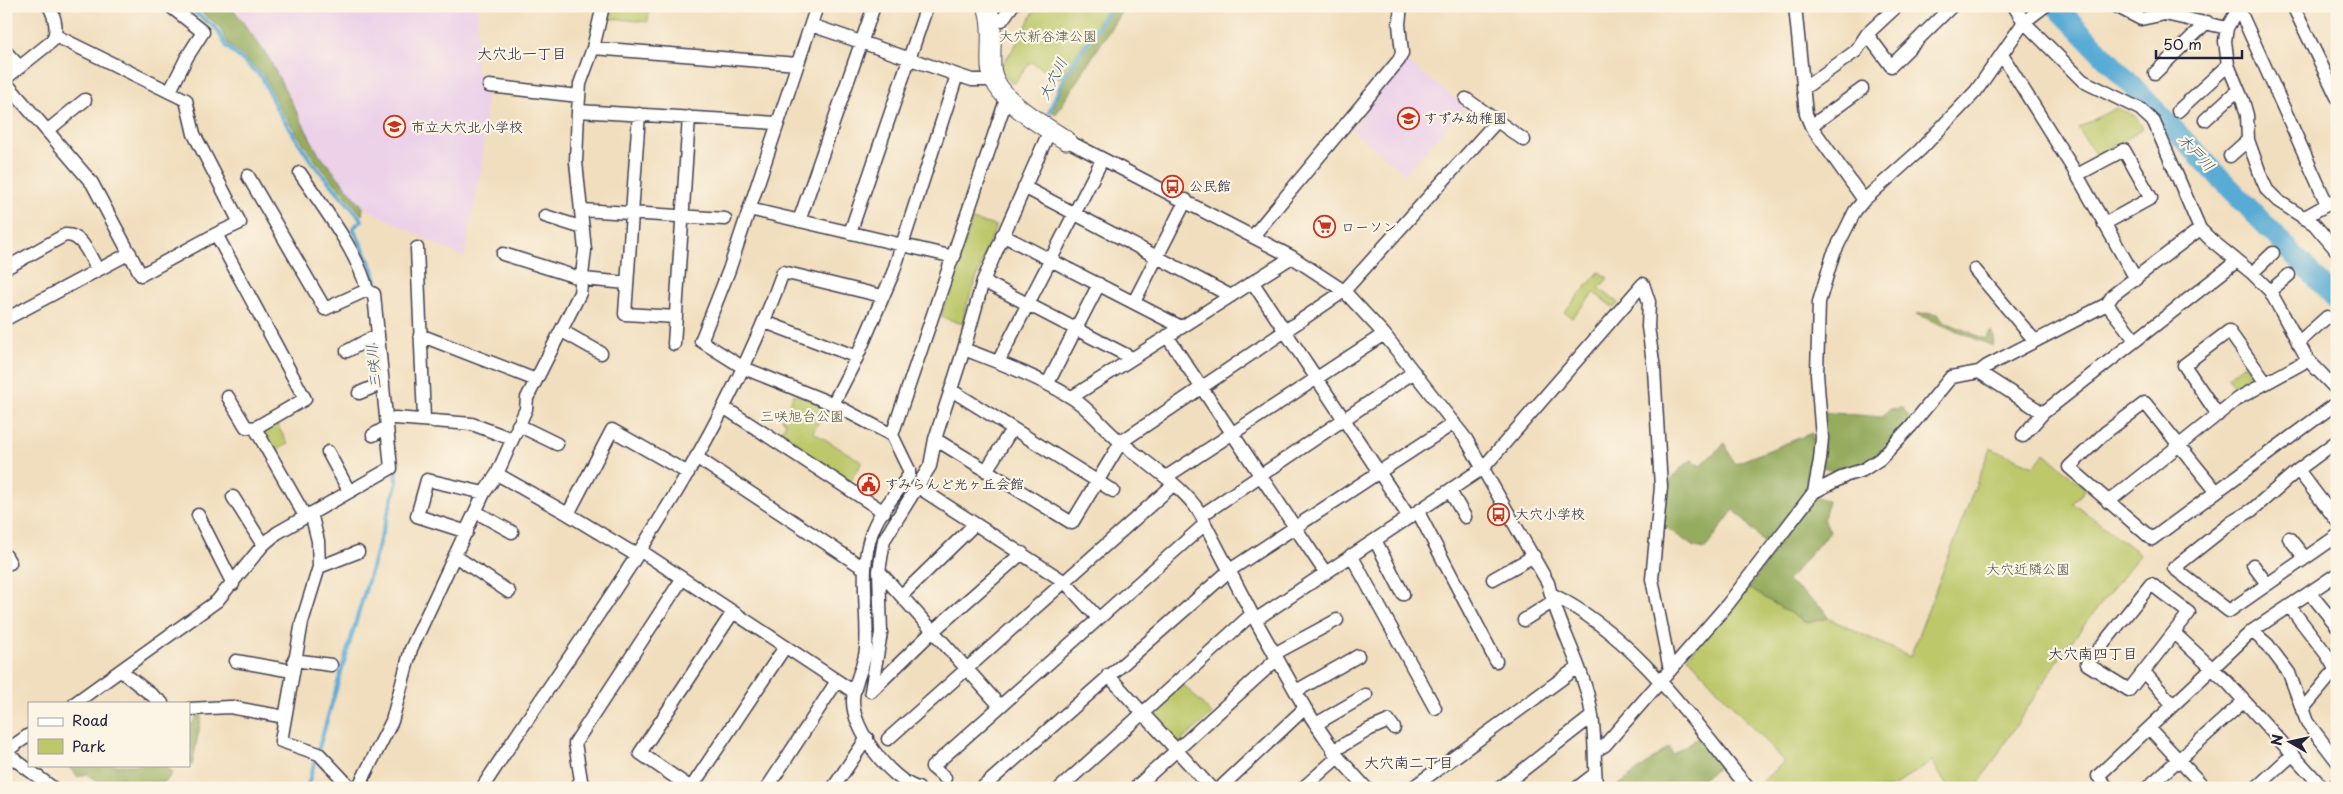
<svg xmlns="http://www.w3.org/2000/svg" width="2343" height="794" font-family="'Playpen Sans','Klee One',sans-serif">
<rect width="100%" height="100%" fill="#fcf5e5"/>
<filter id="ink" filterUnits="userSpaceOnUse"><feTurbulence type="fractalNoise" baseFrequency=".02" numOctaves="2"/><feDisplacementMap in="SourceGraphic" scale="10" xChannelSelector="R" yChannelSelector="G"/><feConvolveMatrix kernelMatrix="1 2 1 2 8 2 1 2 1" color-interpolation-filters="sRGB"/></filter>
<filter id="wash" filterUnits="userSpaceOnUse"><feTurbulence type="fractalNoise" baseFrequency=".0096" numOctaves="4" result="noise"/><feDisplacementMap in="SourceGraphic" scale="20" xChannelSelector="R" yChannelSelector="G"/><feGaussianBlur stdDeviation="1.12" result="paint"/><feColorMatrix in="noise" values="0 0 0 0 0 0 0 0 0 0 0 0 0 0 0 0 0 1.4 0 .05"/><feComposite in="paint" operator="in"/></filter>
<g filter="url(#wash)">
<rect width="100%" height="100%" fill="#f1debe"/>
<path fill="#ecd1e9" d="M231 6H478L476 73H487L486 101 482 165 464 258 363 207 318 153 268 57Z
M1406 61 1465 106 1405 174 1351 129Z"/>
<path fill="#bcc86a" stroke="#6f7552" d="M609 6H649L648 22 607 18Z
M1037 6H1109L1060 78 1030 62 1014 84 997 70 1014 48Z
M2116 108 2136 116 2143 129 2096 156 2078 128Z
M972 220 996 226 965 309 963 324 941 317Z
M1599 272 1608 278 1599 288 1618 303 1614 308 1594 293 1572 318 1564 312Z
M2244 364 2254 375 2253 383 2238 392 2228 377Z
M794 394 827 406 813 432 862 462 848 485 778 437 786 423 782 419Z
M275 421 288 444 272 453 263 437 266 427Z
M1990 448 2034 466 2045 453 2086 489 2073 503 2140 554 2064 651 1976 788H1948L1932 761 1891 788H1755L1784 762 1688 657 1749 588 1806 623 1828 618 1910 657Z
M1182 683 1212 714 1179 743H1174L1150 711Z
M123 777 132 788H112L117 780Z"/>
<path fill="#95ac5e" stroke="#5c674c" d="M193 6H231L268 57 318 153 363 207 362 215 314 159 279 107 264 75 229 45 219 26Z
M1113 6H1125L1056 114 1052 112 1066 76Z
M1930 313 1938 314 1943 321 1985 339 1991 331 1994 338 1993 346 1916 314Z
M1903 408 1911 421 1878 457 1860 468 1838 474 1820 465V412L1882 417 1889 409Z
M1812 433V482L1765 544 1734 509 1705 549 1694 547 1663 525C1666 491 1662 480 1693 459L1700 466 1725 443 1734 464Z
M1812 495 1828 501 1824 519 1830 531 1787 581 1824 609 1828 618 1806 623 1749 588Z
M199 713 202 714 192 766 189 763V728Z
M1699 737 1722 765 1698 782 1703 788H1615L1669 747 1673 754Z
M67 765H166L172 773C165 788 147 788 132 788L123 777 117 780 112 788H109L86 774 78 777Z"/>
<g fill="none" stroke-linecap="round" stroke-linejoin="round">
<path stroke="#59abd4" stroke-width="4" d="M186 6 216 28 227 47 262 77 276 108 311 161 362 220 353 228 373 269 378 292
M1049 112 1064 77 1112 6
M307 788 397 482 396 468"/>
<path stroke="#59abd4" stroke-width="21" d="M2056 6 2337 300"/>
</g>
</g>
<g filter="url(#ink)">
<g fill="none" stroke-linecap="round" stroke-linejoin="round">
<defs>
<path id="street" d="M817 6 729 270 701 341 744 368 833 404 892 435
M1795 6 1806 114 1811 126 1864 200
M2014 6 2024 22 2083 81 2140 109 2154 122 2200 229 2211 240 2252 273 2270 291 2308 360 2337 390
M2116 6 2141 19 2165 14 2227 28
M2240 6 2227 28 2225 41 2228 65 2243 101 2247 115 2248 140 2262 179 2267 190 2278 201 2314 224 2337 251
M2293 6 2337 97
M2239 9 2327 204
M991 23 1002 20 1012 6
M811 25 957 75
M1867 34 1891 66 1952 6
M593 48 798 64
M6 52 20 67
M2002 55 2077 175 2136 279
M2155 73 2207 22
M6 78 51 42C59 32 55 17 49 6
M6 83 92 183 141 275 216 234 240 223 194 134 186 100 56 36
M489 86 579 96
M1803 89 1856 51 1867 34 1897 6
M170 91 187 57 203 32 170 6
M1466 99 1524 140
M578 111 777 123
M2178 111 2228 65
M639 114 625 314 676 317
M2205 120 2238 90
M1811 126 1862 89
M47 131 85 100
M1066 140 1292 257 1344 291 1384 334 1466 439 1548 583C1557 622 1578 657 1588 696 1596 726 1594 757 1596 788
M2230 156 2248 140
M300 173C322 206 358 252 367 290
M2077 175 2124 150 2151 198 2104 224
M1024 187 1231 296
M749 209 954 257
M582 210 725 219
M545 216 583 228
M2303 218 2337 199
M799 221 874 6
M850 233 927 6
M216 234 305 399 255 428 246 427 228 397
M1002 235 1181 327
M1253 236 1399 60 1402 53 1399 24 1401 6
M417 248 424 419
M503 254 583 279 627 283
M6 268 65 235C83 234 89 256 98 270
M1975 270 2035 341
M2252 273 2273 253
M983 281 1132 358
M1253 283 1409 517
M2270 291 2289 275
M1134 302 1186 200
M2107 304 2135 340
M6 319 130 253
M765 322 857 357
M562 331 601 353
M420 335 536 380
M1167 336 1325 572
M2298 343 2327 317
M674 344 689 117
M964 349C1000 363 1036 376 1069 396 1087 406 1100 424 1115 437 1140 460 1195 492 1205 524L1252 614 1305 708 1338 757 1366 788
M347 351 377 335
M998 362 1102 160
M1979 372 2043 413
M1048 383 1099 284
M951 390 1113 491
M359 393 383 383
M1072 397 1292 257
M833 404 857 357 893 273 957 75 972 80H995
M725 408 884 512
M2218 415 2184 365 2229 331 2266 383
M395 418 472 424 512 439
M518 425 557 444
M255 428 305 516
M373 435 387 427
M2023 436 2043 413 2237 261
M935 439 1072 523 1121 442 1344 291 1497 121
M2337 441 2298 470 2252 510 2232 522 2174 568 2229 611 2337 536
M328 452 349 491
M696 457 865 569
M2298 470 2337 521
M986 471 1012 429
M497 474 568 514 631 552 641 551 854 692
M1166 477 1384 334
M918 487 1065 582 1098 618
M1450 491 1465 517
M2216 491 2145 403 2106 432 2069 467 2152 539 2337 403
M1814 492 1847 475 1863 470 1880 459 1911 426 1951 377 1979 372 1987 366 2107 304 2113 295 2200 229
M233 497 263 545
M2108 502 2237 399 2308 360
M476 512 512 532
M1418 512 1496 661
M311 513 318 541 319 567 302 622 281 741 319 754 351 788
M568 514 612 430 688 473
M198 515 233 584
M1202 515 1414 372
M467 532 417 516 427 480 484 493
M2289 538 2305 558
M1375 540 1403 594
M1351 555 1435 708
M6 556 10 563
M455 556 509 592
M2253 565 2267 584
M319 567 358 552
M879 571 1000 706
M1493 579 1534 556
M2151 584 2189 613 2129 690 2087 664Z
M2310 593 2337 626
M1551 594C1632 633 1692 719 1748 788
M902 595 975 524
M2290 607 2327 655 2337 672
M1255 620 1483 468 1643 284 1649 302 1648 327 1654 369 1661 487 1652 579 1670 670
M1524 620 1552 602
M2252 631 2268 645 2289 673 2307 722 2337 761
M2174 633 2228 683 2323 788
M1274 654 1337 620
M294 660 331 665
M236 661 292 671
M121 671 162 703
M2144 672 2173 705
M1108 675 1211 788
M871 691 881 633 879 571 884 540 930 466 935 439 964 349 983 281 1050 130
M871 691 933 631 1022 553
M1296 691 1358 656
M75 703 217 601 263 545 277 533 391 468 374 294 367 290 325 309 248 176
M189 709 230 707 285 717
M2302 710 2336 669
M1316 724 1366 695
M2149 728 2205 788
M888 739 1173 485
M6 751 29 735
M1333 751 1370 729 1389 721 1394 728
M1595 751 1605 745 1728 604 1814 492 1820 460 1822 438 1817 374 1819 302 1833 255 1855 211 1864 200 1920 150 1976 91 2024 22 2045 6
M6 753 53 788
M945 778 932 767 1205 524
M358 788 392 721 411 649 484 493 497 474 526 409 527 398 580 293 585 250 576 162 578 111 580 84 593 48 603 6
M482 788C591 620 715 462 783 272L882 296
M576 788 581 780 575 743 682 579
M691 788 640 753 733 612
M691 788 785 647
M767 788 837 681
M833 788 867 738
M918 788C890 780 852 729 853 700 853 683 865 666 866 649 869 611 858 570 872 532 879 512 897 493 909 475V470L892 435 1007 97
M982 788 1230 570 1454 423
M1060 788 1252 614
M1135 788 1277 659
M1220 788 1305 708
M1303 788 1338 757
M1412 788 1578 667
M1500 788 1591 717
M1577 788 1595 774
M2108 788 2098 776 2252 631 2337 574
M2147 788 2244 701
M2256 788 2292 755
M2332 788 2337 783"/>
<path id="secondary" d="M987 6C994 25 990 47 991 67 993 98 1043 126 1066 140"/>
</defs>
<use href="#street" stroke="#413e4f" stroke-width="15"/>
<use href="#secondary" stroke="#413e4f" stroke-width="21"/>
<use href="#street" stroke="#fff" stroke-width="12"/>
<use href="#secondary" stroke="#fff" stroke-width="19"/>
</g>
</g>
<defs>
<symbol id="school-ring" viewBox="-11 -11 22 22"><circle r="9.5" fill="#fcf5e5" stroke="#c8321e" stroke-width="1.5"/><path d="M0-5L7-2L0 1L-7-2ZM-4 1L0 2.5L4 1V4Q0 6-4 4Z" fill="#c8321e"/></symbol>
<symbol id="bus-ring" viewBox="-11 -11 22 22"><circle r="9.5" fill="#fcf5e5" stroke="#c8321e" stroke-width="1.5"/><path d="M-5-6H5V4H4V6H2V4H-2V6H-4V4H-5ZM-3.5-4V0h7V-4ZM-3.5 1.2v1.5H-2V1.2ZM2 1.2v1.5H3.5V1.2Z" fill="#c8321e"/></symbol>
<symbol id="supermarket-ring" viewBox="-11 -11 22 22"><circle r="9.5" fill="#fcf5e5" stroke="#c8321e" stroke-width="1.5"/><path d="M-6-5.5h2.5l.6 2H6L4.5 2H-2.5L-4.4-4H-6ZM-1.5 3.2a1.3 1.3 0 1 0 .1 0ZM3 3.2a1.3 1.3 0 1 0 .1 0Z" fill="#c8321e"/></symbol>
<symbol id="civic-ring" viewBox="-11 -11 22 22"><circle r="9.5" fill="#fcf5e5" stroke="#c8321e" stroke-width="1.5"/><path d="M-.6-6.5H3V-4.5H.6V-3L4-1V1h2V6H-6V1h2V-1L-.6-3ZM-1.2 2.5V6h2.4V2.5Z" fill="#c8321e"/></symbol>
</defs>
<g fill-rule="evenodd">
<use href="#school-ring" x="1396" y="106" width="25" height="25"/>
<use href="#school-ring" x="382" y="114" width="25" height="25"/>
<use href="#bus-ring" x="1160" y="174" width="25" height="25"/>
<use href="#supermarket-ring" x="1312" y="214" width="25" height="25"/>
<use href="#civic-ring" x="856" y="472" width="25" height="25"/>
<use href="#bus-ring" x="1486" y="502" width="25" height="25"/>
</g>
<g text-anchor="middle" stroke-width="4.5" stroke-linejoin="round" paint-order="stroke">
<g font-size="14" fill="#505449" stroke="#fcf5e5">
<text x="1048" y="41">大穴新谷津公園</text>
<text x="802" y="421">三咲旭台公園</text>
<text x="2028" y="574">大穴近隣公園</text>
</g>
<g font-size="14" fill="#22223b" stroke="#fcf5e5" text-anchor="start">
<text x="1424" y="123">すずみ幼稚園</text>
<text x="411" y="132">市立大穴北小学校</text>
<text x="1189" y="191">公民館</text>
<text x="1341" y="232">ローソン</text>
<text x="885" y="489">すみらんど光ヶ丘会館</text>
<text x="1515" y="519">大穴小学校</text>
</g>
<g font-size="15" fill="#22223b" stroke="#fcf5e5">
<text x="522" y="59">大穴北一丁目</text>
<text x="2093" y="659">大穴南四丁目</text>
<text x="1409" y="768">大穴南二丁目</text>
</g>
<g font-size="15" font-style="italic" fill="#385978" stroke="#fcf5e5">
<text transform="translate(1053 79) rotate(-63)" y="5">大穴川</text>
<text transform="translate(2196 153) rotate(46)" y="5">木戸川</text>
<text transform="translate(374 367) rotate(-96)" y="5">三咲川</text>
</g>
</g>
<rect width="2343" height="794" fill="none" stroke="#fcf5e5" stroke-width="25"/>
<rect x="28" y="702" width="162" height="65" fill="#fcf5e5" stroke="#a5a1a1"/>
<rect x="38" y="718" width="25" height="8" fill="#ffffff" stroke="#a5a1a1"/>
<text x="72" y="726" font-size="15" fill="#22223b">Road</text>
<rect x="38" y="739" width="25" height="15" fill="#bcc86a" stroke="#a5a1a1"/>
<text x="72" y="752" font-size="15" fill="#22223b">Park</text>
<g transform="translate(2290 742) rotate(279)" stroke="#fcf5e5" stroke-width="4" paint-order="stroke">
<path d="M0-4L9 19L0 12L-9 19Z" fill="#22223b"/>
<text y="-8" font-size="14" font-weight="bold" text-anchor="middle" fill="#22223b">N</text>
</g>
<path d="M2156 50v8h86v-8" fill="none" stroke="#22223b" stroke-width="2.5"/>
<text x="2163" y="50" font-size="15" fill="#22223b" stroke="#fcf5e5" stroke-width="4" paint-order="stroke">50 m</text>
</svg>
